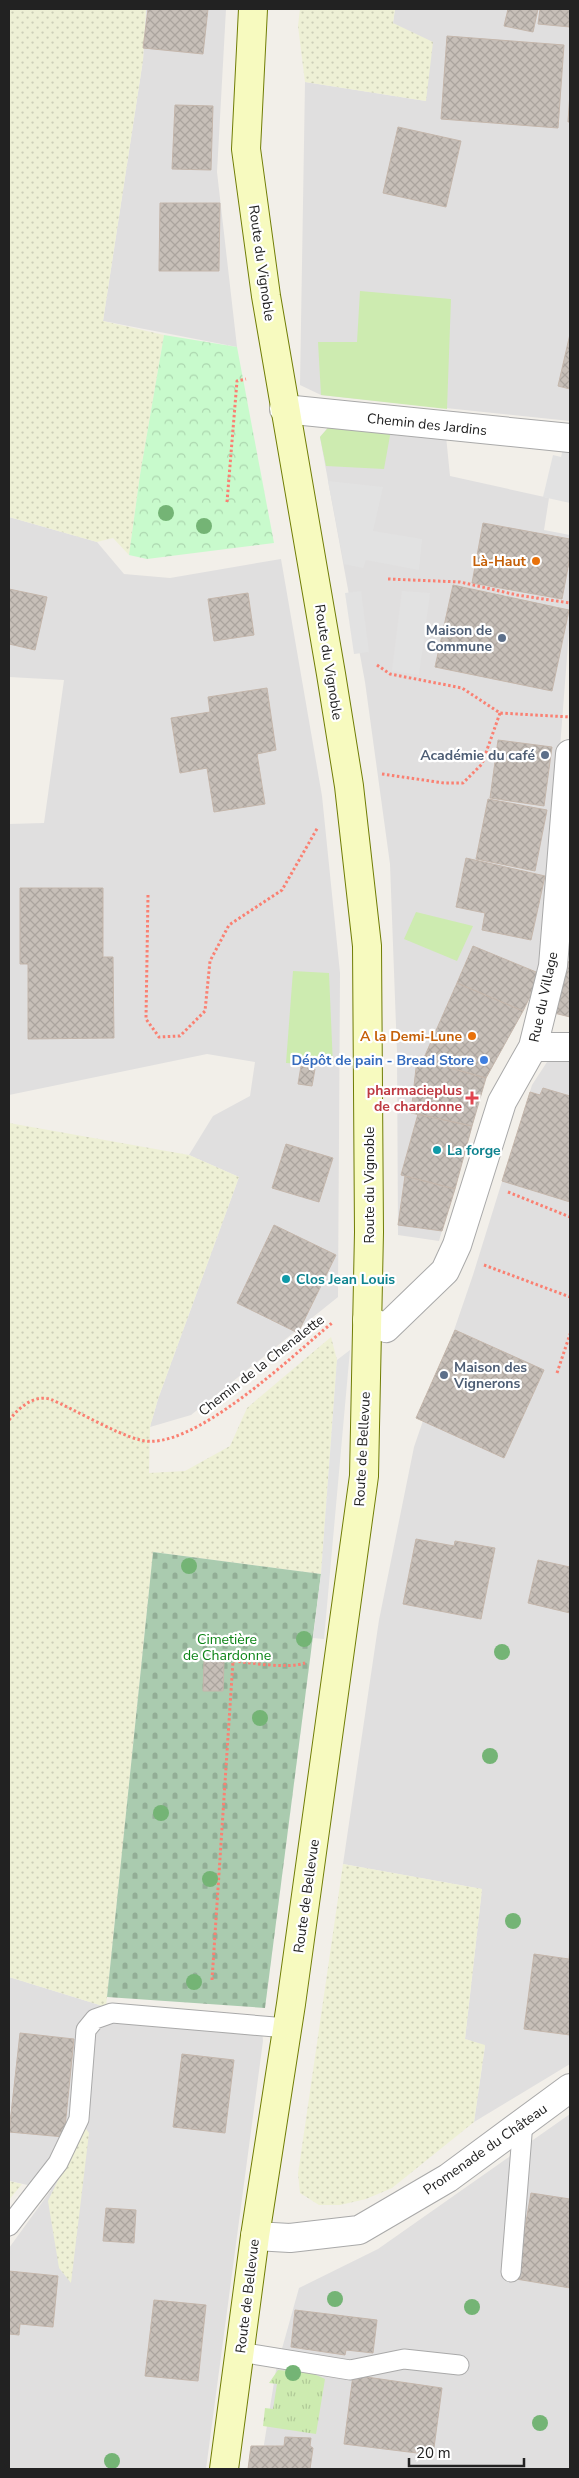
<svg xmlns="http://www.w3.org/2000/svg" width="579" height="2478" font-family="'Nunito Sans',sans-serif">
<defs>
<pattern id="farmland-dots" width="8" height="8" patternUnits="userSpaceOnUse" patternTransform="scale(1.25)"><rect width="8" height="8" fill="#eef0d5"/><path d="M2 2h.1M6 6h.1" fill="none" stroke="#ccceb7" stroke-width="1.8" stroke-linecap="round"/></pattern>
<pattern id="grass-tufts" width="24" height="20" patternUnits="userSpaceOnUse" patternTransform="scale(1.25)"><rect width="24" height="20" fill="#cdebb0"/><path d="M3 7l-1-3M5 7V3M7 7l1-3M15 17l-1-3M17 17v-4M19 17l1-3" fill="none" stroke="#b0c997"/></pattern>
<pattern id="cemetery-stones" width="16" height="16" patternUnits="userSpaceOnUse" patternTransform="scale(1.25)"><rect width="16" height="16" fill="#aacbaf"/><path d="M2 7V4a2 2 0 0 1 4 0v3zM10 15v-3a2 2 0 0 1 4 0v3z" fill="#92ae96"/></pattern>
<pattern id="park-crowns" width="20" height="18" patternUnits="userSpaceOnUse" patternTransform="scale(1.25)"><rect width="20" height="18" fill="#c8facc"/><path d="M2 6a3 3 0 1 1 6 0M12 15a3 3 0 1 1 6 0" fill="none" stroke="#acd6af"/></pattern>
<pattern id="building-cross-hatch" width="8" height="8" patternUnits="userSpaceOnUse" patternTransform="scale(1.25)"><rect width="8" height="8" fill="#c7bfb8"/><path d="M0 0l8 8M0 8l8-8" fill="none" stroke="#aba49e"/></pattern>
</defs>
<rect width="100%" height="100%" fill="#f2efe9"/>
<path fill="#e0dfdf" d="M146 9H226L217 172 237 347 103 321 143 60Z
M395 9H570V421L321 395 300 385 305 82 426 101 393 23Z
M332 423 446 436 450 476 549 498 544 530 570 535V618L543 968 523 1011 486 1078 439 1241 398 1235 397 1052 390 864 365 682 320 437Z
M9 517 97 542 124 574 170 578 281 559 322 796 340 973 338 1297 191 1415 150 1427 158 1399 239 1177 189 1155 213 1116 250 1096 255 1062 207 1054 9 1095V824L44 823 64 680 9 677Z
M547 1062H570V2064L474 2122 485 2046 465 2039 482 1889 343 1864 379 1620 414 1447 473 1275 532 1085Z
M9 1977 106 2007 261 2018 263 2041 206 2469H9V2248L51 2190 9 2181Z
M570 2114V2469H260L276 2370 299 2288 378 2249Z"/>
<path fill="url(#farmland-dots)" d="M9 9H146L143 60 103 321 164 335 140 475 129 555 113 538 97 542 9 517Z
M300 9H395L393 23 433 42 426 101 305 82 298 26Z
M9 1123 189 1155 239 1177 158 1399 150 1427 149 1473 185 1471 230 1446 247 1408 331 1337 337 1360 321 1574 153 1552 106 2007 9 1977Z
M343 1864 482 1889 465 2039 485 2045 474 2122 392 2188 366 2199 340 2205H319L300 2193 298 2174Z
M84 2126 89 2133 71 2283 59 2268 48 2201Z
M9 2181 22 2184 9 2200Z"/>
<path fill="url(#grass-tufts)" d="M278 2370 312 2373 325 2379 316 2434 263 2426 265 2408 273 2409 277 2384 269 2383Z"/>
<path fill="url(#cemetery-stones)" d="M153 1552 321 1574 265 2008 107 1997Z"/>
<path fill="url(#park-crowns)" d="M164 335 237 347 274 543 147 559 129 555 140 475Z"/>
<path fill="#cdebb0" d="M360 291 451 299 447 409 321 395 318 342H357Z
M332 423 391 430 384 469 326 466 320 437Z
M416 912 473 926 457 961 404 939Z
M293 971 329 973 333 1066 286 1063Z"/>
<path fill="#e2e2e2" d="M564 444 570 446V503L543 497 553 455 561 457Z
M328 481 383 487 373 531 422 539 419 570 366 560 363 568 344 564Z
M361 591 369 652 354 654 345 593Z
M402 591 430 593 419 675 392 671Z
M350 1350 324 1639 313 1638 321 1574 337 1360Z"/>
<path fill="url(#building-cross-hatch)" stroke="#c4b6ab" d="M148 9H208L203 54 143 48Z
M508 9H538L533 32 504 26Z
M540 9H570V27L538 24Z
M447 36 564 45 558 128 441 119Z
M570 92V122H568Z
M175 105 213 106 211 170 172 169Z
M398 127 461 141 446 207 383 193Z
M160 203H220L219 271H159Z
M570 334V389L558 386Z
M483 523 570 539V557L562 599 472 583Z
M453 585 569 610 552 691 435 667Z
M9 589 47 597 35 650 9 644Z
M248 593 254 635 214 641 208 599Z
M267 688 276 750 257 754 265 804 214 812 207 768 180 773 171 718 210 712 208 697Z
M498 740 552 747 544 806 490 798Z
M488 799 547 810 535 871 476 859Z
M466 858 545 876 531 940 482 930 485 913 456 907Z
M20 888H103V957H113L114 1038 28 1039V964H20Z
M473 946 541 974 523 1011 457 983Z
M566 961 570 962V1017L554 1013Z
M457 983 523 1011 486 1078 423 1060Z
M417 1059 486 1078 472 1126 411 1113Z
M301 1066 315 1069 312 1086 298 1084Z
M543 1088 570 1096V1202L502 1181 530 1092 540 1095Z
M418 1114 472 1126 455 1189 401 1175Z
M286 1144 333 1158 319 1202 272 1188Z
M405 1176 455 1189 442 1231 398 1225Z
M274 1225 336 1255 298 1333 237 1303Z
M455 1330 544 1370 504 1458 416 1418Z
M416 1539 454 1546 455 1541 495 1548 481 1619 403 1604Z
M538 1560 570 1567V1613L528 1603Z
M204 1661 224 1662 223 1691H203Z
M570 1945V2035L524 2029 534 1954 569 1959Z
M20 2033 74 2039 64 2137 9 2132Z
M182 2054 234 2060 225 2133 173 2127Z
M531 2193 570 2199V2288L516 2279Z
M106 2208 136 2210 134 2243 103 2241Z
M9 2271 58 2276 53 2327 20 2324 19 2335 9 2334Z
M154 2300 206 2305 198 2381 145 2376Z
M295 2310 377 2320 373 2353 346 2350 345 2355 291 2347Z
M353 2375 442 2388 433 2455 344 2444Z
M285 2437 311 2438 310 2446 313 2448 310 2469H248L251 2446H284Z"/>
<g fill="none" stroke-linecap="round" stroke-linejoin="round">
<defs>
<path id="lane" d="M9 2226 58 2163 79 2119 86 2030 95 2019 112 2013 287 2028
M511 2272 523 2122
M240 2352 350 2370 404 2359 459 2365"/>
<path id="street" d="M284 409 570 438
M533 1047H570
M367 1320 386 1328 445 1271 457 1245 502 1102 533 1047 553 966 570 754
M255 2236 290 2238 359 2230 448 2178 570 2088"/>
<path id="secondary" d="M224 2469 255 2236 291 2004 364 1476 369 1232 367 946 349 786 331 674 266 296 246 149 253 9"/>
</defs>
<use href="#lane" stroke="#a9a9a9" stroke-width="21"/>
<use href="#street" stroke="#a9a9a9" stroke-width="30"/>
<use href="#secondary" stroke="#707d05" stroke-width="30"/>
<path stroke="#fa8072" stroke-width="3" stroke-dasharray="2.5 2.5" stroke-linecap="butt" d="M227 502 237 381 246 379
M388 579 460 582 517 595 570 603
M377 665 390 674 462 688 500 713 570 717
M382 774 444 783H463L482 764 500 713
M148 895 146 1019 159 1037 180 1036 205 1011 210 961 229 925 282 890 318 827
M508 1192 570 1217
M484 1265 570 1297
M557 1373 570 1334
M9 1420C20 1407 33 1395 50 1399 76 1410 114 1433 140 1440 191 1454 293 1355 332 1323
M212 1980 233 1661C253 1663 287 1669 305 1663"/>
<use href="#lane" stroke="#fff" stroke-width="19"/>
<use href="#street" stroke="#fff" stroke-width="28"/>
<use href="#secondary" stroke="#f7fabf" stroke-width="28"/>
</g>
<g fill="#74b475">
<circle cx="166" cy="513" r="8"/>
<circle cx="204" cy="526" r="8"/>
<circle cx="189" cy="1566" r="8"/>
<circle cx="304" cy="1639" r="8"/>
<circle cx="502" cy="1652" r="8"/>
<circle cx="260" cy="1718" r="8"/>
<circle cx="490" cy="1756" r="8"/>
<circle cx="161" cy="1813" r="8"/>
<circle cx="210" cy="1879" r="8"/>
<circle cx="513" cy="1921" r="8"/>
<circle cx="194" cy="1982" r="8"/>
<circle cx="335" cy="2299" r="8"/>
<circle cx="472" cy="2307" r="8"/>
<circle cx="293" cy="2373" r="8"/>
<circle cx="540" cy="2423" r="8"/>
<circle cx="112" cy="2461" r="8"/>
</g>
<g fill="#e8710a" stroke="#fff" stroke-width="2">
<circle cx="536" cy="561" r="5"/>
<circle cx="472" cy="1036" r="5"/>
</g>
<g fill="#5c6f8a" stroke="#fff" stroke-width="2">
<circle cx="502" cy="638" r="5"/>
<circle cx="545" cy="755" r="5"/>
<circle cx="444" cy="1375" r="5"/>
</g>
<circle fill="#3f7fe0" stroke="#fff" stroke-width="2" cx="484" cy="1060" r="5"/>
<path fill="#e0444e" stroke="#fff" stroke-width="2" d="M469.5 1090.5h5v5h5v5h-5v5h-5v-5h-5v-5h5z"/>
<g fill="#0f9aa8" stroke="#fff" stroke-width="2">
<circle cx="437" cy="1150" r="5"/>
<circle cx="286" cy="1279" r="5"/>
</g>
<g text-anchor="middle" stroke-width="4.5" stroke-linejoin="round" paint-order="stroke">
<g font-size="14" fill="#222" stroke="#fff">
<text transform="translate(262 263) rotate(82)" y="5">Route du Vignoble</text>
<text transform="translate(427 424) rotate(6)" y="5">Chemin des Jardins</text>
<text transform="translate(329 662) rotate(81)" y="5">Route du Vignoble</text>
<text transform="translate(543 997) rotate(-78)" y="5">Rue du Village</text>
<text transform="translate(369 1185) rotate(-90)" y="5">Route du Vignoble</text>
<text transform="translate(261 1365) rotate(-38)" y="5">Chemin de la Chenalette</text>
<text transform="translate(362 1449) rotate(-87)" y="5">Route de Bellevue</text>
<text transform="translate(306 1896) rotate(-82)" y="5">Route de Bellevue</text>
<text transform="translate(485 2149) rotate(-35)" y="5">Promenade du Château</text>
<text transform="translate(247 2296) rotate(-83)" y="5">Route de Bellevue</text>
</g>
<g font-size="14" font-weight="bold" fill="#c56008" stroke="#fff" text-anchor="end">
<text x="526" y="566">Là-Haut</text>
<text x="462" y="1041">A la Demi-Lune</text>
</g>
<g font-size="14" font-weight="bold" fill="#4e5e75" stroke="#fff" text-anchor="end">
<text x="492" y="635">Maison de<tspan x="492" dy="16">Commune</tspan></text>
<text x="535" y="760">Académie du café</text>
<text x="454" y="1372" text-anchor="start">Maison des<tspan x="454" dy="16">Vignerons</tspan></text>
</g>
<g font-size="14" font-weight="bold" fill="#366cbe" stroke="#fff" text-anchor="end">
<text x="474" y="1065">Dépôt de pain - Bread Store</text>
</g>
<g font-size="14" font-weight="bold" fill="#be3a42" stroke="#fff" text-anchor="end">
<text x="462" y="1095">pharmacieplus<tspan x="462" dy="16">de chardonne</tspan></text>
</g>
<g font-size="14" font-weight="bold" fill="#0d838f" stroke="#fff" text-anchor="start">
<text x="447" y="1155">La forge</text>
<text x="296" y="1284">Clos Jean Louis</text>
</g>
<g font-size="14" fill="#0c8416" stroke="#fff">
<text x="227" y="1644">Cimetière<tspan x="227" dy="16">de Chardonne</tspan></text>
</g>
</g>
<rect width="579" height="2478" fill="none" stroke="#222222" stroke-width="20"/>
<path d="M409 2458v8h115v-8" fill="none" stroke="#222222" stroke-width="2.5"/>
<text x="416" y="2458" font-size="15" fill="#222222" stroke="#ffffff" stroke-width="4" paint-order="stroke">20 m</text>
</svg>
